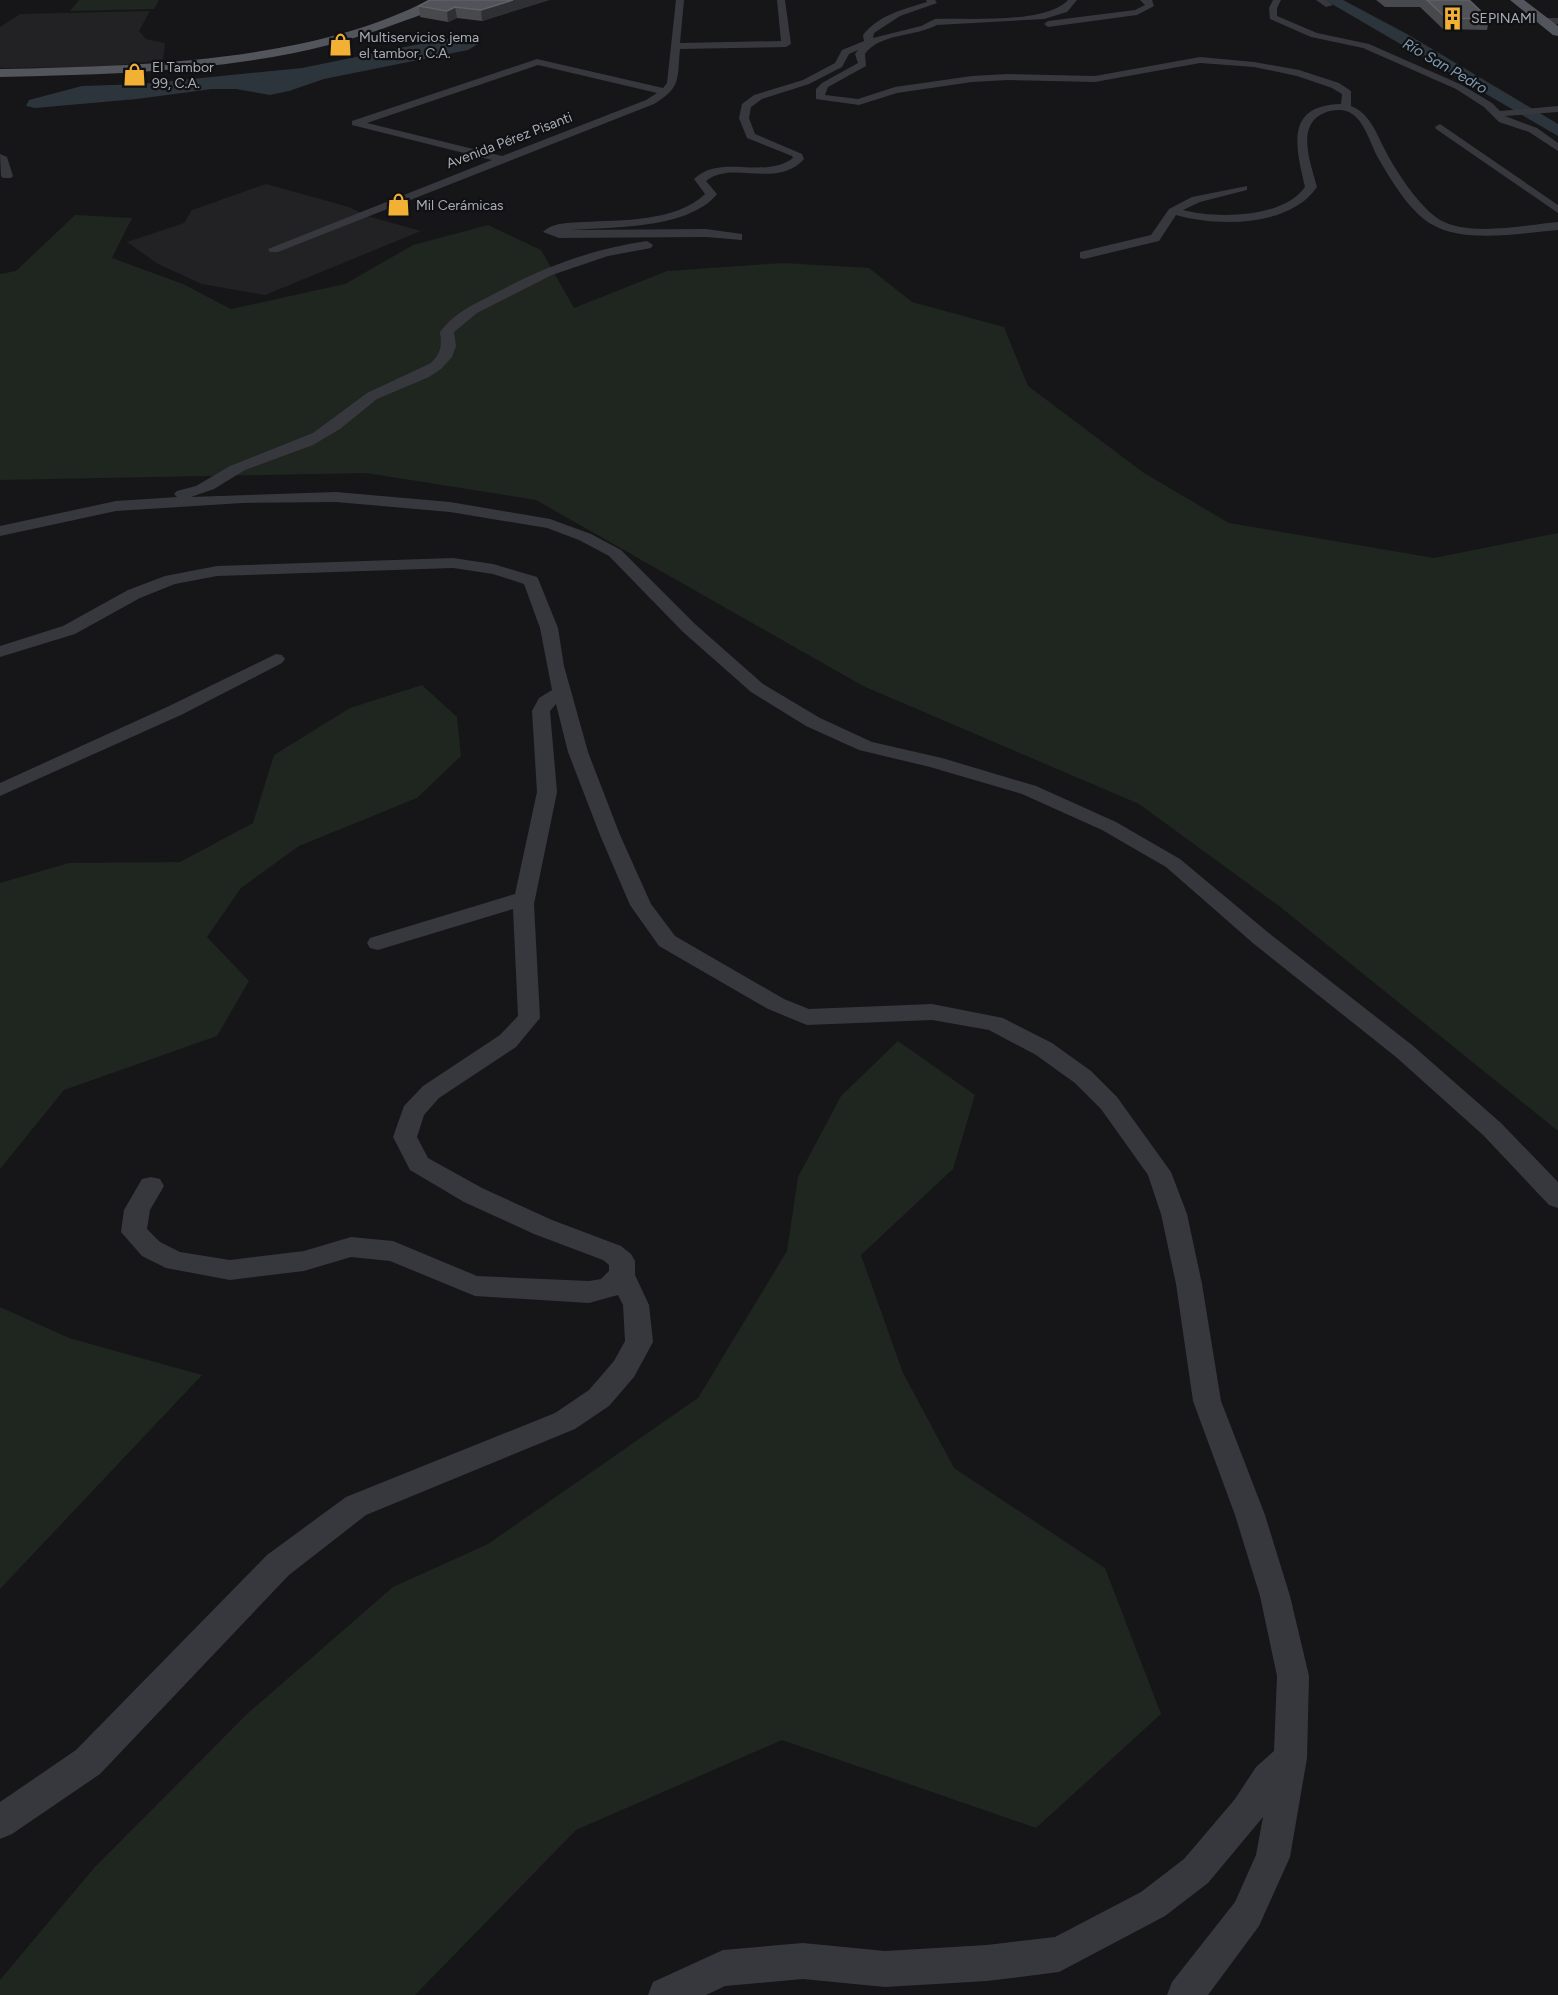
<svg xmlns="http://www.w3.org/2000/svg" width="1558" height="1995" font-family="Figtree,sans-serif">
<rect width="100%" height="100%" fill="#161618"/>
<path fill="#222225" d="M150 11 139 31 146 39 165 43 163 60 101 67 0 68V27L20 14Z
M266 184 349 207 367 216 421 231 265 295 202 284 158 264 127 242 184 223 192 210Z"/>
<path fill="#1e261f" d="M79 0H159L154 9 70 11Z
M75 215 132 218 112 258 183 284 231 309 345 284 413 245 488 225 541 250 574 308 667 271 783 263 869 268 912 302 1004 327 1028 386 1144 473 1229 523 1434 558 1558 533V1131L1279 906 1139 804 863 686 536 500 366 473 0 480V274L16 271Z
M422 685 457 717 461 756 417 798 299 846 241 888 207 937 249 981 217 1036 64 1090 0 1169V883L69 863 180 862 253 823 274 755 350 708Z
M898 1041 975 1095 953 1169 861 1255 903 1373 954 1468 1105 1568 1161 1714 1036 1828 782 1740 576 1830 415 1995H0V1980L94 1868 247 1714 393 1587 488 1544 698 1398 787 1251 798 1177 841 1096Z
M0 1307 69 1338 202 1375 0 1589Z"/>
<path fill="#2c353c" d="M464 38 476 40 480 43 468 50 324 79 289 91 270 95 236 89H212L137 99 35 108 26 106 29 100 82 86 142 84 302 68 444 39Z"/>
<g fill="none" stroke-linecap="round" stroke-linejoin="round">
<path fill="#2c353c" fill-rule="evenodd" d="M1325 0H1343L1407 34 1558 124V136Z"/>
<path fill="#37383d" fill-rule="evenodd" d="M676 0H684L680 43 781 41 777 0H785L791 44 786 47 680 49C677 79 682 87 654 104L278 252H270L268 249 492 160 352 125V121L537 59 663 88 667 83ZM538 65 657 93 646 100 502 156 367 123Z
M926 0H935L937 3 900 16 874 33 873 38 921 26 935 19C968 18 1046 24 1068 0H1077L1067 12 1044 19 937 25C915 37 880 33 865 54L866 66 828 87 825 95 858 99 895 87 972 76 1008 74 1095 76 1200 57 1254 62 1299 70 1339 83 1351 91V106C1369 113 1376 132 1384 148 1395 170 1419 207 1440 220 1470 237 1525 225 1558 222V230C1521 233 1464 244 1431 224 1408 210 1390 178 1377 156 1369 141 1364 117 1346 111 1340 109 1330 110 1324 113 1295 125 1311 164 1317 187 1290 227 1218 227 1176 215L1159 241 1084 259 1080 258V252L1151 235 1169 209 1192 197 1247 186V190L1200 202 1183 210C1216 219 1284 218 1305 187 1296 148 1284 105 1341 104L1342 94 1332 88 1297 76 1254 67 1200 63 1095 82 1008 80 972 82 897 93 859 105 816 99V89L822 83 858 63 855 54 858 50 849 54 842 67 809 84 762 99 751 107 749 118 755 134 802 154 804 159C776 190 733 159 706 181L717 194C689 229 613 227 571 230L706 229 742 234V240L706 237 559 238 543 232C553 222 570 223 583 222 621 220 676 222 705 194L694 179C721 153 764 180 793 158L792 156 747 138 739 118 742 104 754 95 803 80 835 63 842 50 864 41 863 35C878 15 905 9 927 2Z
M1140 0H1152L1154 6 1137 15 1048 27 1044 24 1048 21 1135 10 1145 5Z
M1273 0H1281L1277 8V16L1317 33 1369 44 1462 85 1492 103 1500 111 1558 106V112L1505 116 1537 128 1558 143V151L1529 132 1499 122 1484 107 1456 89 1363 48 1311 37 1270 19 1269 8Z
M1316 0H1326L1333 5 1326 7Z
M1543 18H1558V24L1540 23 1539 21Z
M1440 124 1558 205V213L1436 129 1435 127Z
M0 154 7 157 13 176 11 178H3L1 176Z
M647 241 653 245 651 248 608 256 552 275 477 313 454 332 456 346 452 357 441 369 429 377 377 399 340 429 313 445 245 470 214 489 191 497 336 492 450 502 550 519 591 534 621 550 695 624 763 684 820 718 872 742 942 758 1036 786 1116 822 1180 859 1270 934 1412 1045 1501 1123 1558 1182V1208L1549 1205 1483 1135 1396 1057 1254 944 1166 867 1102 830 1022 794 930 767 859 750 806 726 751 692 683 632 609 556 579 540 547 528 450 512 336 502 242 503 116 511 0 536V526L116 501 177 497 174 494 177 491 196 486 230 466 313 433 367 393 431 363C441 353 442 346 440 332 453 314 472 305 492 295 541 268 591 249 647 241Z
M453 558 493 564 537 577 539 581 558 628 564 666 588 752 620 835 651 904 675 936 784 999 809 1009 932 1004 1003 1018 1052 1043 1091 1071 1117 1097 1171 1172 1187 1214 1202 1284 1221 1401 1265 1515 1290 1596 1309 1676 1307 1758 1290 1857 1259 1926 1208 1995H1167L1172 1982 1235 1902 1256 1855 1263 1817 1208 1883 1165 1916 1059 1972 987 1981 885 1987 803 1979 725 1986 706 1995H648L653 1982 723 1950 803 1943 885 1951 987 1945 1055 1937 1141 1892 1184 1859 1235 1799 1256 1767 1274 1751 1277 1676 1260 1596 1235 1515 1193 1401 1176 1284 1161 1214 1148 1175 1101 1109 1075 1083 1036 1055 989 1030 932 1020 807 1025 768 1009 659 946 630 905 600 835 568 752 556 704 550 711 557 792 534 904 540 1018 516 1047 439 1098 424 1115 417 1137 428 1158 482 1188 552 1220 621 1246 631 1254 635 1261V1275L649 1305 653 1342 634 1377 609 1406 575 1429 366 1515 289 1575 100 1774 12 1834 0 1839V1802L76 1750 267 1555 346 1497 555 1413 589 1390 614 1361 625 1341 623 1305 618 1295 589 1303 475 1296 390 1261 351 1257 304 1271 230 1280 166 1268 142 1256 121 1232 124 1210 142 1179 151 1177 160 1179 164 1186 150 1210 147 1229 160 1242 180 1252 230 1260 304 1251 351 1237 393 1241 477 1276 589 1281 601 1279 609 1271V1265L603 1260 534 1234 464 1202 410 1170 393 1137 404 1106 423 1086 500 1035 518 1016 513 909 378 950 370 948 367 943 370 938 515 894 537 792 532 711 539 698 552 690 540 628 524 584 493 574 453 568 217 576 175 584 140 598 75 634 0 657V646L63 626 128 590 165 576 217 566Z
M276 654 282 655 285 659 282 663 181 715 0 796V783L167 707Z"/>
<path fill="#53555c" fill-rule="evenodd" d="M429 0H445C435 11 415 17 401 22 275 71 133 74 0 77V69C136 66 306 63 429 0Z
M1510 0H1524L1558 26V36L1553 35Z"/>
</g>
<path fill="#47494d" d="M430 0H549L482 21 457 18 448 22 420 17 419 6Z
M1376 0H1469L1489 19 1487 30 1443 29 1420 7H1385Z"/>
<path fill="#2f3033" d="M513 0H549L482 21 481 10Z
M455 7 457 18 448 22 447 11Z"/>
<path fill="#525359" stroke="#5f6168" stroke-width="1.5" d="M430 0H513L481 10 455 7 447 11 419 6Z
M1427 0H1469L1489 19 1446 18Z"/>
<defs>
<symbol id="building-bare" viewBox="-9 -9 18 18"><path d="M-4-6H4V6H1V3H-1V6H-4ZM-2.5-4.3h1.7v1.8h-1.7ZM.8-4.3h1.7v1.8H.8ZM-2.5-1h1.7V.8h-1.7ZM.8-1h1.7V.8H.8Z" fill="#f2b134" stroke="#111113" stroke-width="2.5" paint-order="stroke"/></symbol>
<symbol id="shop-bare" viewBox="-9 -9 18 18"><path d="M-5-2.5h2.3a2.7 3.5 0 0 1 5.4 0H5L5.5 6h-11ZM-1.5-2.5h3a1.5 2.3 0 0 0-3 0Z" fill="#f2b134" stroke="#111113" stroke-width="2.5" paint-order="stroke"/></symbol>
</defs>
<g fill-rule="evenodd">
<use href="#building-bare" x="1436" y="2" width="33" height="33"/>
<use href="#shop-bare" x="324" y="28" width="33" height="33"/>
<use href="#shop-bare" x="118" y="58" width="33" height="33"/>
<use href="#shop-bare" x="382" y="188" width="33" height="33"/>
</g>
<g text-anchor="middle" stroke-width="4.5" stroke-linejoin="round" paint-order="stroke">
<g font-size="14" fill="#a8adb8" stroke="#111113" text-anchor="start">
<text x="1471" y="23">SEPINAMI</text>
<text x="359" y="42">Multiservicios jema<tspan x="359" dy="16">el tambor, C.A.</tspan></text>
<text x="152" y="72">El Tambor<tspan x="152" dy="16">99, C.A.</tspan></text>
<text x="416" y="210">Mil Cerámicas</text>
</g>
<g font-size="14" fill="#a8adb8" stroke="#111113">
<text transform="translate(509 140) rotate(-21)" y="5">Avenida Pérez Pisanti</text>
</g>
<g font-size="15" font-style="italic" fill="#7f9bb3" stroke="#111113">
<text transform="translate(1445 66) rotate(30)" y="5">Río San Pedro</text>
</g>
</g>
</svg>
